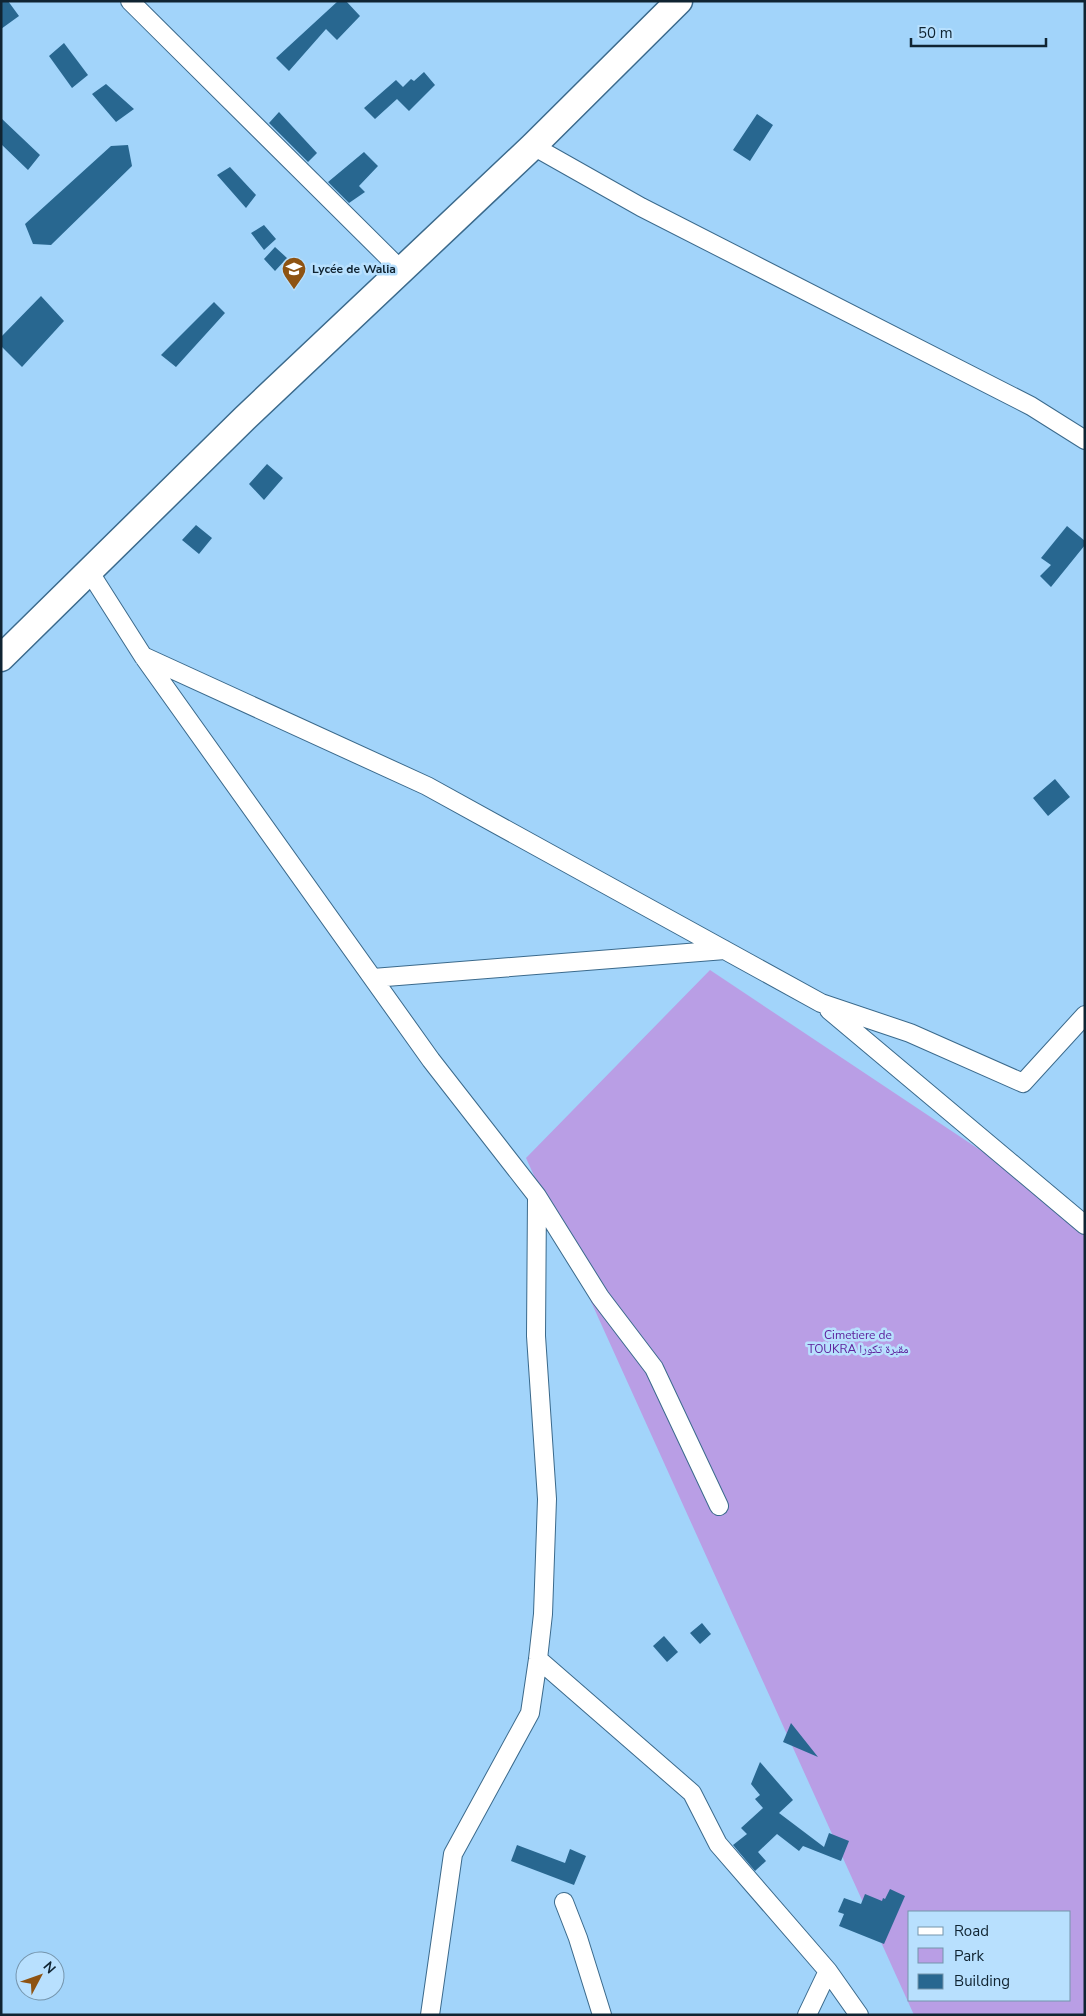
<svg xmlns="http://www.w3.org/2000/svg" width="1086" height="2016" font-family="'Nunito Sans','Noto Naskh Arabic',sans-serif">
<rect width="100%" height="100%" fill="#a2d4fa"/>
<path fill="#b99ee5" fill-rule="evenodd" d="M710 970 1085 1220V2015H914L526 1158ZM910 1912H1070V2000H910Z"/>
<path fill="#286790" d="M1 1H8L19 16 1 29Z
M338 1H346L360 16 337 40 326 29 289 71 276 58Z
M64 43 88 75 72 88 49 56Z
M424 72 435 85 409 111 397 99 375 119 364 108 396 80 403 87 411 79 414 81Z
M106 84 134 109 116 122 92 94Z
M279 112 317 153 308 162 269 123Z
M757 114 773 125 750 161 733 150Z
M1 118 40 155 28 170 1 144Z
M128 145 132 166 51 245 33 244 25 224 111 146Z
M364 152 378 166 359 186 365 192 349 203 328 182Z
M230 167 256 195 246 208 217 175Z
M264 225 276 239 264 250 251 233Z
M275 247 287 258 275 271 264 259Z
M41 296 64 321 22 367 1 346V337Z
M214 302 225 313 176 367 161 355Z
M267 464 283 478 264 500 249 484Z
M196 525 212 538 199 554 182 540Z
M1067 526 1085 541V545L1051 587 1040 576 1051 565 1041 558Z
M1055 779 1070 797 1048 816 1033 798Z
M702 1623 711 1634 700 1644 690 1633Z
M664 1636 678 1652 667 1662 653 1646Z
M791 1723 818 1757 783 1742Z
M760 1762 793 1800 779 1813 824 1847 829 1833 849 1841 841 1861 803 1846 799 1851 777 1834 758 1852 766 1861 755 1871 733 1845 747 1834 741 1828 763 1808 755 1799 760 1795 751 1784Z
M517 1845 565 1863 570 1849 586 1856 574 1885 511 1861Z
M890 1889 905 1896 884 1944 839 1926 844 1914 838 1912 844 1898 861 1904 865 1894 882 1901 883 1898 885 1899Z"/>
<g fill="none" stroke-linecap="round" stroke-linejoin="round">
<defs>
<path id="minor" d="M130 1 401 270
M533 146 641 207 1031 406 1085 440
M89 571 143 656 431 1060 537 1196 600 1297 654 1368 719 1506
M143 656 427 786 821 1003 910 1033 1023 1083 1085 1015
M373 978 725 950
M829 1010 1085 1225
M538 1659 692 1793 718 1844 828 1971 807 2015
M564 1902 578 1938 602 2015
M828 1971 859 2015
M430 2015 453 1854 530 1713 538 1659 543 1614 547 1499 536 1336 537 1197"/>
<path id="highway" d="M1 658 245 418 533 146 679 1"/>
</defs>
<use href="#minor" stroke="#3b6a8c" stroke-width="20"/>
<use href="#highway" stroke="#3b6a8c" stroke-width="29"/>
<use href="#minor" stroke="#fff" stroke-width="18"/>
<use href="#highway" stroke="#fff" stroke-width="26"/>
</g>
<defs>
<symbol id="school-pin" viewBox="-11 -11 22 30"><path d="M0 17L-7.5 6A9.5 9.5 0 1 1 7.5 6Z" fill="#8e5312" stroke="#b8e0fe"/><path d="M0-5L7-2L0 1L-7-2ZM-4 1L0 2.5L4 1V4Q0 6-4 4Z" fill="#fff"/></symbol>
</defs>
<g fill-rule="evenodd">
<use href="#school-pin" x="280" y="255" width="28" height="38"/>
</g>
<g text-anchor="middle" stroke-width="5" stroke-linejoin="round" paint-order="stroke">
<g font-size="12" font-weight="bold" fill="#102432" stroke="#b8e0fe" text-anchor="start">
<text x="312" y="273">Lycée de Walia</text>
</g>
<g font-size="12" fill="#5f229c" stroke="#b8e0fe">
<text x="858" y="1339">Cimetiere de<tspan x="858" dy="14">TOUKRA مقبرة تكورا</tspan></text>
</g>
</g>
<rect width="1086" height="2016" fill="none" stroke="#102432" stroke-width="5"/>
<rect x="908" y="1911" width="162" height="90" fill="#b8e0fe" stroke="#7595ac"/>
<rect x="918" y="1927" width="25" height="8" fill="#ffffff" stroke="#7595ac"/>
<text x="954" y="1936" font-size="15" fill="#102432">Road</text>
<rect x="918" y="1948" width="25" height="15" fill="#b99ee5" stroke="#7595ac"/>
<text x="954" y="1961" font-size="15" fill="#102432">Park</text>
<rect x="918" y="1974" width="25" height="15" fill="#286790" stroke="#7595ac"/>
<text x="954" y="1986" font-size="15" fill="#102432">Building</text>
<g transform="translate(40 1976) rotate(49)"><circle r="24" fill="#b8e0fe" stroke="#7595ac"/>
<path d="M0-4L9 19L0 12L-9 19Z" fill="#8e5312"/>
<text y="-8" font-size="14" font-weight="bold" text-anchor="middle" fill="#102432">N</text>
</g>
<path d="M911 38v8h135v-8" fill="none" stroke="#102432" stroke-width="2.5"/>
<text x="918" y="38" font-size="15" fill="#102432" stroke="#b8e0fe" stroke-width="4" paint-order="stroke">50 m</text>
</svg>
